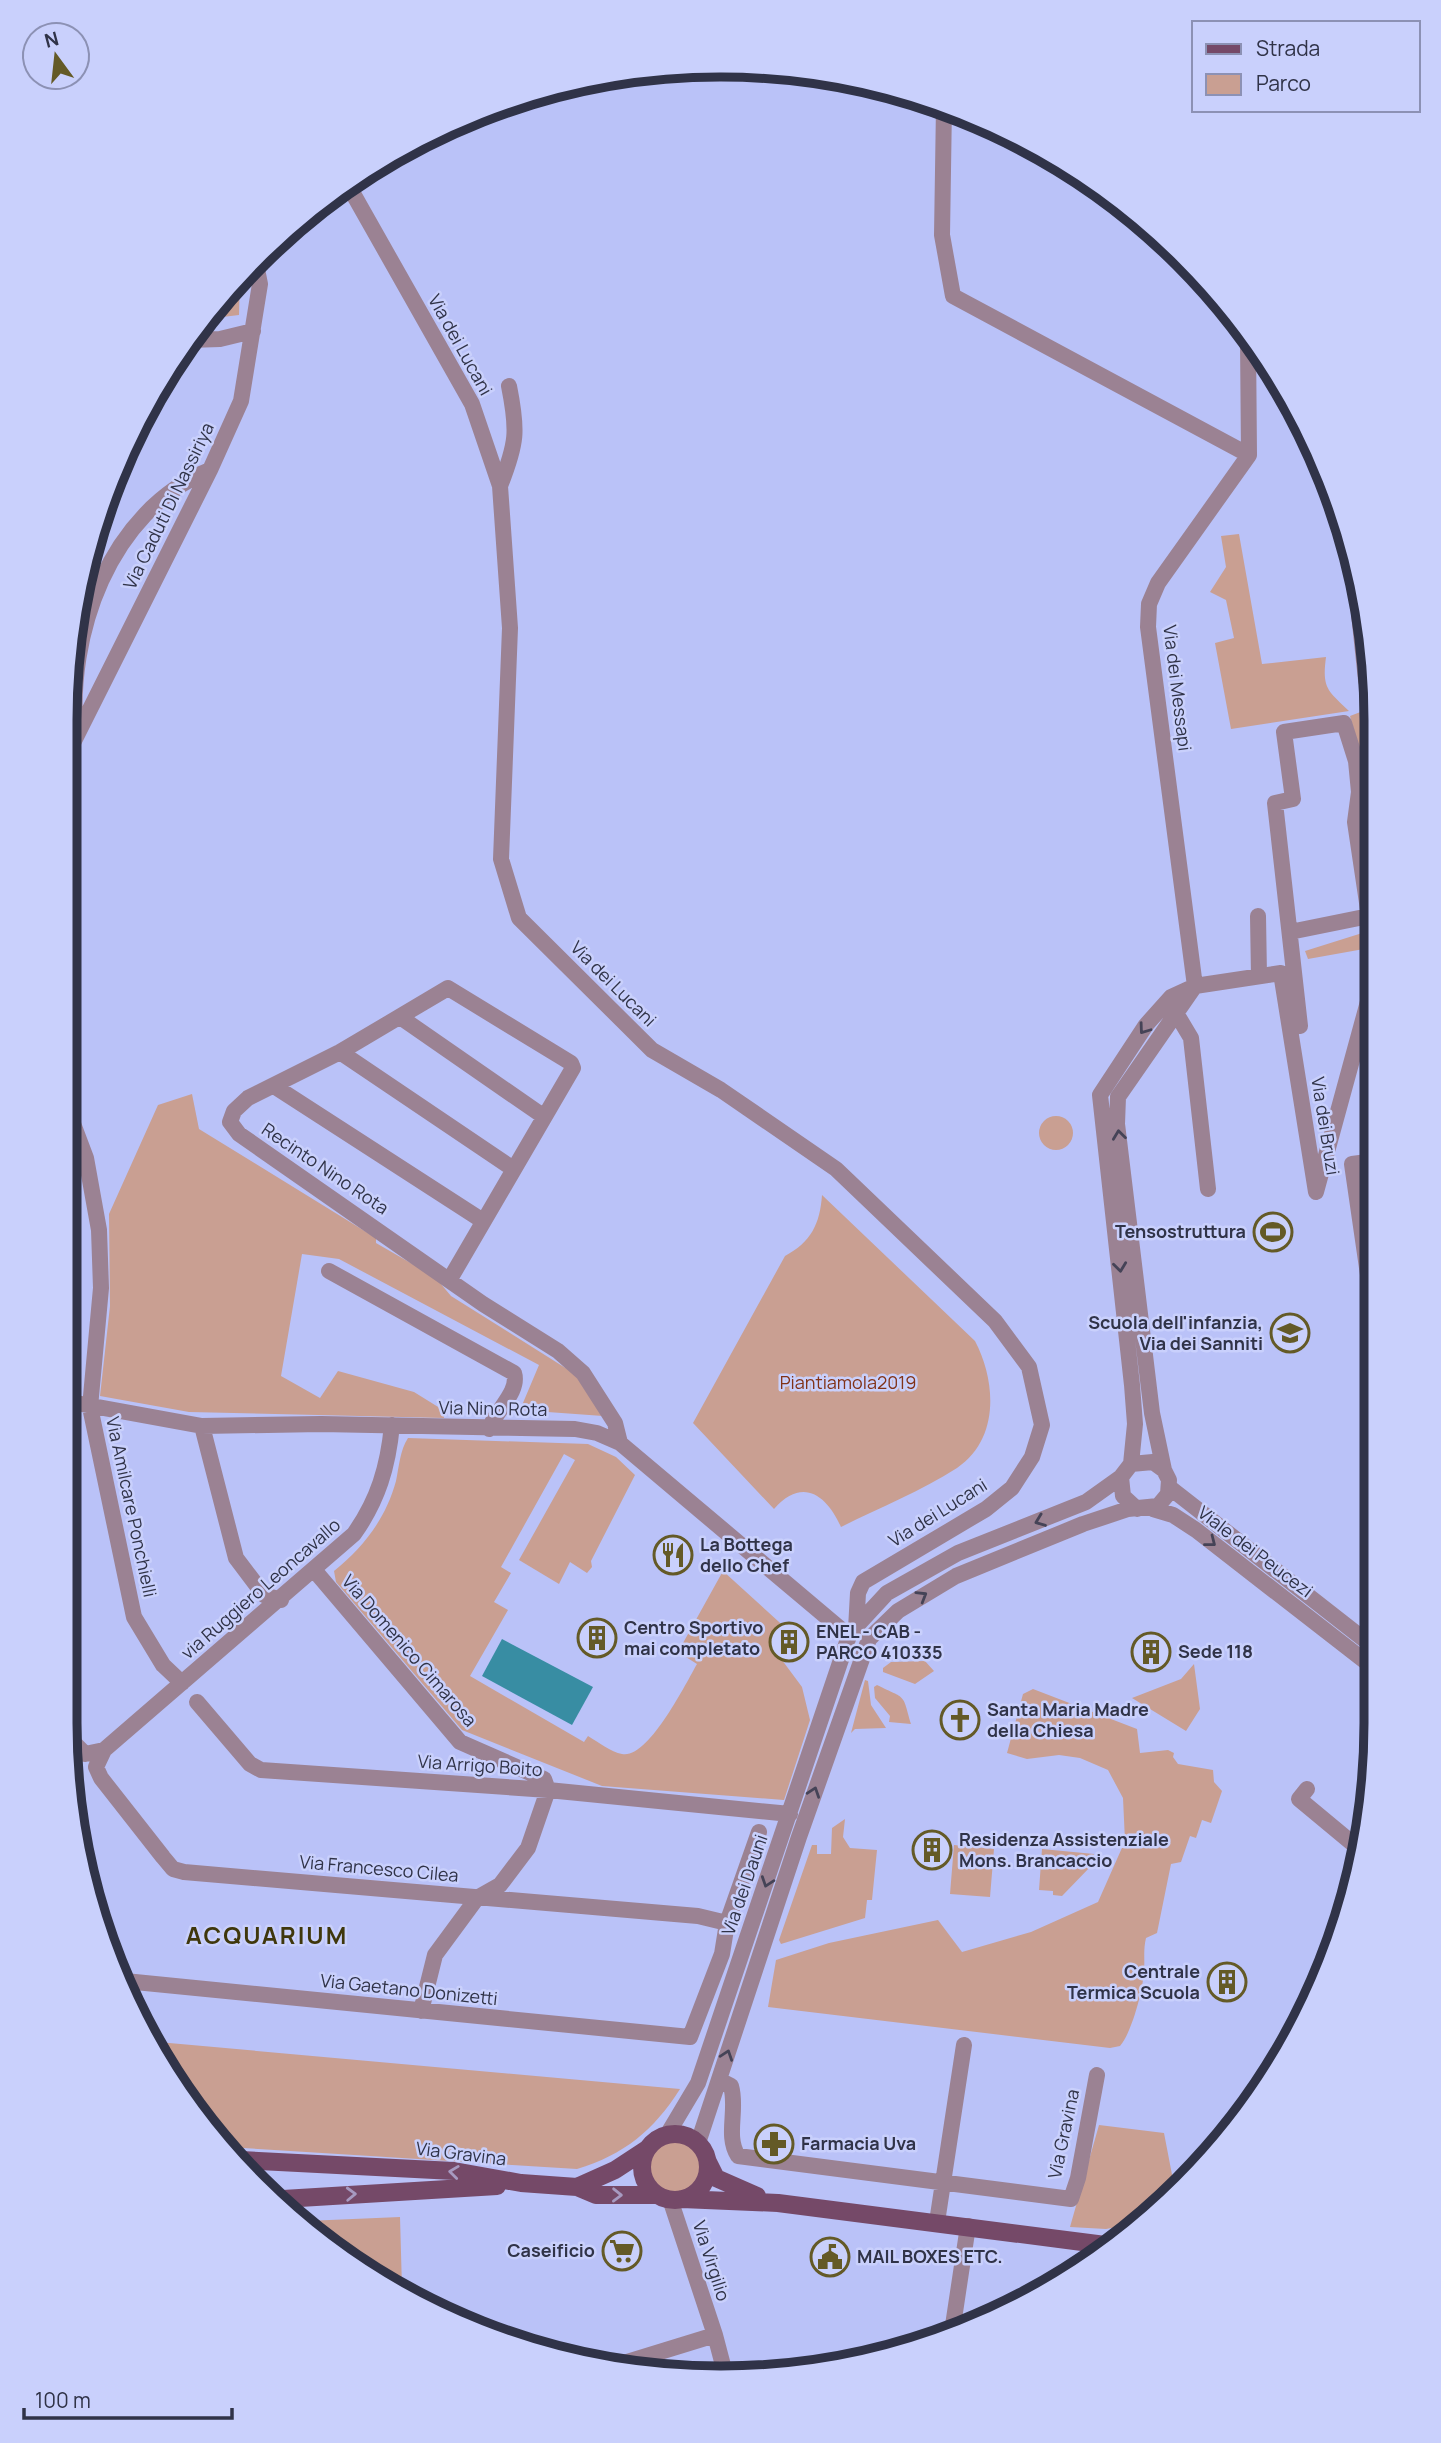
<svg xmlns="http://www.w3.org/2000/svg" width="1441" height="2443" font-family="Manrope,sans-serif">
<rect width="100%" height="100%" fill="#bac2f8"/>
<path fill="#c99f92" d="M240 277 239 315 206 319Z
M1239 534 1262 664 1326 657C1322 688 1327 690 1349 711L1231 729 1215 643 1234 638 1226 600 1210 592 1226 567 1221 536Z
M1363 711 1375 741V842L1368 812 1367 777 1350 716Z
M1375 929V947L1308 959 1305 951Z
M192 1094 199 1129 376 1238V1243L435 1277 451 1296 575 1374 603 1416 520 1410 539 1365 339 1259 302 1254 281 1376 320 1398 338 1371 414 1392 443 1410 444 1418 189 1412 100 1396 110 1306 109 1214 158 1105Z
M1039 1133a17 17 0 1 1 34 0a17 17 0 1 1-34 0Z
M1375 1169V1225L1367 1226 1361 1170Z
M822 1195 975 1341C996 1381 1000 1439 957 1468 921 1491 879 1508 841 1527 827 1496 803 1476 774 1509L693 1423 785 1256C811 1242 820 1224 822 1195Z
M408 1438 588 1444 616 1457 635 1475 591 1561 592 1567 587 1573 570 1562 559 1584 519 1560 575 1460 564 1454 501 1567 511 1573 494 1602 508 1610 470 1676 584 1742 588 1736C598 1742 611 1752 622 1754 648 1760 686 1683 697 1664L678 1652 723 1571 790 1632 782 1640 785 1644 779 1656 802 1687 810 1720 784 1800 602 1786 462 1730 336 1582 334 1571C364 1547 386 1518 396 1481 399 1467 400 1450 408 1438Z
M925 1661 934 1671 915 1684 883 1672V1668L891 1662Z
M1194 1664 1200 1709 1186 1731 1132 1698 1181 1679Z
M865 1680 868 1681 871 1705 886 1728 855 1729 851 1733Z
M877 1685C907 1700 902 1692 911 1724L889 1722 890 1716 875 1698 874 1687Z
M1033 1689 1137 1729 1140 1753 1168 1750 1174 1753 1173 1757 1178 1764 1213 1770 1214 1782 1222 1791 1211 1823 1202 1820 1196 1838 1190 1836 1181 1862 1171 1864 1157 1933 1146 1938C1143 1950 1145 1960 1144 1971 1143 1990 1132 2032 1120 2046L1110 2048 768 2007 776 1960 829 1943 938 1920 962 1952 1031 1932 1098 1902 1125 1841 1123 1798 1108 1770 1080 1758 1059 1755 1027 1759 1007 1753 1023 1694Z
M845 1819 843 1837 850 1848 877 1850 872 1900H867L865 1918 781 1944 779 1940 812 1845H817V1854H831L832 1828Z
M954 1845 994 1849 990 1897 950 1894Z
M1042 1849 1094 1854 1093 1864 1062 1896 1053 1895V1891L1039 1890Z
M158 2042 680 2089C654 2130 624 2155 577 2169L227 2147 200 2121Z
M1099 2125 1164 2133 1174 2185 1138 2223 1106 2229 1070 2227Z
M649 2167a26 26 0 1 1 52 0a26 26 0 1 1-52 0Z
M400 2217 402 2288 356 2268 306 2221Z"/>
<path fill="#388da3" d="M502 1639 593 1687 572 1725 482 1676Z"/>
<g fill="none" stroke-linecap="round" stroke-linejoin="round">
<path stroke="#9b8293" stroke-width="16" d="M944 106 942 235 953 296 1249 455
M347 183 472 404 500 486 510 628 501 859 519 918 652 1050 721 1090 836 1169 995 1321 1029 1367 1042 1425 1032 1457 1012 1488 986 1509 863 1582 858 1593 856 1629
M189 340 220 339 253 331
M500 486C517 443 518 431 509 386
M1355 576 1366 680 1375 712
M76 736C66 635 109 511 210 470
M66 757 210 470 241 401 260 284 255 259
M1258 916 1259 976
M1290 932 1369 916 1355 822 1359 792 1356 761 1344 723 1284 732 1293 799 1275 803 1300 1026
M1176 1013 1191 1038 1208 1189
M400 1017 543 1116
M340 1052 512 1168
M274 1086 483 1221
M66 1105 86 1158 99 1230 101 1288 90 1407 134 1617 163 1665 182 1683
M1375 1161 1352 1164 1375 1323
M329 1271 514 1373C520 1392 495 1411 489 1429
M450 1279 573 1068 571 1063 448 988 340 1052 248 1098 234 1111 230 1122 239 1134 483 1304 558 1351 583 1373 615 1423 620 1443
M65 1401 202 1426 321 1424 575 1429 597 1433 620 1443 849 1636
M392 1425C388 1467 378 1500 354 1534L104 1750 96 1767 101 1778 163 1857 173 1869 184 1872 698 1916 727 1923
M202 1426 236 1558 264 1595 281 1600
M1131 1464 1135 1424 1132 1385 1100 1095 1146 1025 1171 997 1195 986 1281 973 1316 1192 1375 976
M1164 1470 1152 1413 1117 1124 1118 1097 1195 986 1148 627 1149 604 1158 583 1249 455 1248 340
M1169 1487 1375 1648
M1153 1509 1173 1515 1196 1530 1375 1669
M315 1571 460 1742 544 1779 548 1790 528 1848 500 1885 477 1898 435 1955 421 2011
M197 1702 250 1764 261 1770 548 1790 790 1814
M67 1736 85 1754 104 1750
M1307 1789 1299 1799 1358 1848
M125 1981 690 2037 722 1954 727 1923 759 1832
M719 2080 731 2086C738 2109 725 2136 738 2156L1071 2199 1078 2178 1097 2075
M667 2135 698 2083 850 1633 887 1593 958 1553 1086 1502 1121 1477
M698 2143 799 1837 869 1639 898 1611 956 1576 1083 1524 1128 1509 1158 1506 1168 1494 1169 1480 1164 1470 1153 1462 1131 1464 1121 1477 1123 1496 1137 1509
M670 2199 715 2335 725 2373
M937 2222 964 2045
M952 2332 968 2226
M624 2363 715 2335"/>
<path stroke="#754968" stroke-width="18" d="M642 2167a33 33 0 1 1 66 0a33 33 0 1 1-66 0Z
M241 2160 454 2171 521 2183 577 2187 596 2195H658
M708 2162 716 2178 757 2196
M577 2187 615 2170 647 2149
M283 2199 497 2186
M682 2199 778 2203 1113 2246"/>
</g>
<defs><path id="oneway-chevron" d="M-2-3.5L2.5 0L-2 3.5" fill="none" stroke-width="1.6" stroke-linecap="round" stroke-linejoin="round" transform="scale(1.75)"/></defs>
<g stroke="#454357">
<use href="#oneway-chevron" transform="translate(1144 1029) rotate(126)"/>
<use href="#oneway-chevron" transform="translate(1119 1135) rotate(-97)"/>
<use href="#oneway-chevron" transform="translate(1120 1267) rotate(83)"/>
<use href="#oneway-chevron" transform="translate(1040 1521) rotate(159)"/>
<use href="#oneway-chevron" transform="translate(1211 1542) rotate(38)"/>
<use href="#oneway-chevron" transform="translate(922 1596) rotate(-31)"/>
<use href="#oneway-chevron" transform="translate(814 1792) rotate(-71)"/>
<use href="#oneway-chevron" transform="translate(767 1882) rotate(109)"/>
<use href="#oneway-chevron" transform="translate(727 2055) rotate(-71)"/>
</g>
<g stroke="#a79ac1">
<use href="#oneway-chevron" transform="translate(454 2172) rotate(-173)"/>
<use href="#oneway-chevron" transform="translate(351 2194) rotate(-2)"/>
<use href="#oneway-chevron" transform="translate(617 2195) rotate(1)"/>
</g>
<defs>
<symbol id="stadium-ring" viewBox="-11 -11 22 22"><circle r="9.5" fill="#c9d0fc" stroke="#645a27" stroke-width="1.5"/><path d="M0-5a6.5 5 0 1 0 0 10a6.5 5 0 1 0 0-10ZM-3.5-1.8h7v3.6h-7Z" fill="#645a27"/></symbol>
<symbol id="school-ring" viewBox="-11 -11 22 22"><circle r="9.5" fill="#c9d0fc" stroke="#645a27" stroke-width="1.5"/><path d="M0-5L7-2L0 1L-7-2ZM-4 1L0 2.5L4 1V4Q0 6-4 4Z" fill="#645a27"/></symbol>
<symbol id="restaurant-ring" viewBox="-11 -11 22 22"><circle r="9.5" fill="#c9d0fc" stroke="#645a27" stroke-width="1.5"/><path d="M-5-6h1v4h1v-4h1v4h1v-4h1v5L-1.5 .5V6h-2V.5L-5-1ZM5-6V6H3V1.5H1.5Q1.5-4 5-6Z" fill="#645a27"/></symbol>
<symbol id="building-ring" viewBox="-11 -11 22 22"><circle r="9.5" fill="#c9d0fc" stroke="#645a27" stroke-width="1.5"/><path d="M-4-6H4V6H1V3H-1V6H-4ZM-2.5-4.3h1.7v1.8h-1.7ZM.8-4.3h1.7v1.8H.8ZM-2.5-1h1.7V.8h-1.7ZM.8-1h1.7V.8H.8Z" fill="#645a27"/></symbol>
<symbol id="church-ring" viewBox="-11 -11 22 22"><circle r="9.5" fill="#c9d0fc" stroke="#645a27" stroke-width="1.5"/><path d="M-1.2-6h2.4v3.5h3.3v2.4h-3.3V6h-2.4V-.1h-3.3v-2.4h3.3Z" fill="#645a27"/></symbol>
<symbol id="pharmacy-ring" viewBox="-11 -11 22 22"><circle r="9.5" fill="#c9d0fc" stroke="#645a27" stroke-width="1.5"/><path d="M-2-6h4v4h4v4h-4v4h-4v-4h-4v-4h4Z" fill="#645a27"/></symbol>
<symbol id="supermarket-ring" viewBox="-11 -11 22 22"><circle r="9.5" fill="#c9d0fc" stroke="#645a27" stroke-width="1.5"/><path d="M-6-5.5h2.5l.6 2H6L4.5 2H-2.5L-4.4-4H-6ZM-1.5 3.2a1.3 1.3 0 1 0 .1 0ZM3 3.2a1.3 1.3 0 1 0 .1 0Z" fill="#645a27"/></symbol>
<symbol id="civic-ring" viewBox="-11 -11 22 22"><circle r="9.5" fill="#c9d0fc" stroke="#645a27" stroke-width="1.5"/><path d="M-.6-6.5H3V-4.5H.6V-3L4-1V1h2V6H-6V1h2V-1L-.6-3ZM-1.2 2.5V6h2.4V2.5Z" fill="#645a27"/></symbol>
</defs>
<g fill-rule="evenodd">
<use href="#stadium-ring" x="1251" y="1210" width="44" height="44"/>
<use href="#school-ring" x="1268" y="1311" width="44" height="44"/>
<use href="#restaurant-ring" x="651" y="1533" width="44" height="44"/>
<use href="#building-ring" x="575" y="1616" width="44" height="44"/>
<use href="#building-ring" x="767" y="1620" width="44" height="44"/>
<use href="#building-ring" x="1129" y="1630" width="44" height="44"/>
<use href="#church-ring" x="938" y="1698" width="44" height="44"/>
<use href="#building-ring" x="910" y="1828" width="44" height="44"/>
<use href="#building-ring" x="1205" y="1960" width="44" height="44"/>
<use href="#pharmacy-ring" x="752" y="2122" width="44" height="44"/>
<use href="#supermarket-ring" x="600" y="2229" width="44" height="44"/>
<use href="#civic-ring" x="808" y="2235" width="44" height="44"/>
</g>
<g text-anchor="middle" stroke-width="5" stroke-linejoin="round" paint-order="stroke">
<g font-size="18" fill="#303348" stroke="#c9d0fc">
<text transform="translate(460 345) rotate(61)" y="6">Via dei Lucani</text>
<text transform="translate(169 506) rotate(-64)" y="6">Via Caduti Di Nassiriya</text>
<text transform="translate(1177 688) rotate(83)" y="6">Via dei Messapi</text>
<text transform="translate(613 984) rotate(45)" y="6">Via dei Lucani</text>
<text transform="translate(1325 1126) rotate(81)" y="6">Via dei Bruzi</text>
<text transform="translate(325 1169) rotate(34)" y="6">Recinto Nino Rota</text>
<text transform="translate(493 1409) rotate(1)" y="6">Via Nino Rota</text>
<text transform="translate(131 1507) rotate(78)" y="6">Via Amilcare Ponchielli</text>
<text transform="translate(938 1513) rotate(-32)" y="6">Via dei Lucani</text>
<text transform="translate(1255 1552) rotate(37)" y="6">Viale dei Peucezi</text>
<text transform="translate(261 1589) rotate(-41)" y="6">via Ruggiero Leoncavallo</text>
<text transform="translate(409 1651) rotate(49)" y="6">Via Domenico Cimarosa</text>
<text transform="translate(480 1766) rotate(4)" y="6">Via Arrigo Boito</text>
<text transform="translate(379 1869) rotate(5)" y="6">Via Francesco Cilea</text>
<text transform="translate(745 1885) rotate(-71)" y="6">Via dei Dauni</text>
<text transform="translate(409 1990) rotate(6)" y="6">Via Gaetano Donizetti</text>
<text transform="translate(1064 2134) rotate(-78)" y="6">Via Gravina</text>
<text transform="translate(461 2154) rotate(7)" y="6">Via Gravina</text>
<text transform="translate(711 2261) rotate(72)" y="6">Via Virgilio</text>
</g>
<g font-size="18" font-weight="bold" fill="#303348" stroke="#c9d0fc" text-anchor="start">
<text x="1246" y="1238" text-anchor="end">Tensostruttura</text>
<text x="1263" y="1329" text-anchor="end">Scuola dell'infanzia,<tspan x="1263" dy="21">Via dei Sanniti</tspan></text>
<text x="700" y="1551">La Bottega<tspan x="700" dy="21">dello Chef</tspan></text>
<text x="624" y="1634">Centro Sportivo<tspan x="624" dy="21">mai completato</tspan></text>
<text x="816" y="1638">ENEL - CAB -<tspan x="816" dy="21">PARCO 410335</tspan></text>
<text x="1178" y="1658">Sede 118</text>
<text x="987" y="1716">Santa Maria Madre<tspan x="987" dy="21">della Chiesa</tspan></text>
<text x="959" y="1846">Residenza Assistenziale<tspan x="959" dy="21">Mons. Brancaccio</tspan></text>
<text x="1200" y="1978" text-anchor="end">Centrale<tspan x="1200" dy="21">Termica Scuola</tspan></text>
<text x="801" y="2150">Farmacia Uva</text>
<text x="595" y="2257" text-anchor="end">Caseificio</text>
<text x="857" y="2263">MAIL BOXES ETC.</text>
</g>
<g font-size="18" fill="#813217" stroke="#c9d0fc">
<text x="848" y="1389">Piantiamola2019</text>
</g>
<g font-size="24" font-weight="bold" letter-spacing="2" fill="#3f370c" stroke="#c9d0fc">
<text x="267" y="1944">ACQUARIUM</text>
</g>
</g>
<path d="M0 0H1441V2443H0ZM720 77H721A643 643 0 0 1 1364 720V1723A643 643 0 0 1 721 2366H720A643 643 0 0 1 77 1723V720A643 643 0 0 1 720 77Z" fill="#c9d0fc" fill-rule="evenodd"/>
<path fill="none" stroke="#303348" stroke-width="9" d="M720 77H721A643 643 0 0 1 1364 720V1723A643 643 0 0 1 721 2366H720A643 643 0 0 1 77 1723V720A643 643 0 0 1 720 77Z"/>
<rect x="1192" y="21" width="228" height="91" fill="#c9d0fc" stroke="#8c91b4" stroke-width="2"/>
<rect x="1206" y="44" width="35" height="10" fill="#754968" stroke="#8c91b4" stroke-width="2"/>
<text x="1256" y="56" font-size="21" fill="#303348">Strada</text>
<rect x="1206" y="74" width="35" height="21" fill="#c99f92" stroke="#8c91b4" stroke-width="2"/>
<text x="1256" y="91" font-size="21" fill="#303348">Parco</text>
<g transform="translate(56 56) rotate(345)"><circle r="33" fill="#c9d0fc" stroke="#8c91b4" stroke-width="2"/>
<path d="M0-5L12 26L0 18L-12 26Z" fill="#645a27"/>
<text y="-10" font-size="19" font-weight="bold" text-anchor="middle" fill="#303348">N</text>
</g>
<path d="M24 2408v10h208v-10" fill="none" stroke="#303348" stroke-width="3.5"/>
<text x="35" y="2408" font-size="21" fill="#303348" stroke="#c9d0fc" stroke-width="5" paint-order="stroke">100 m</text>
</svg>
